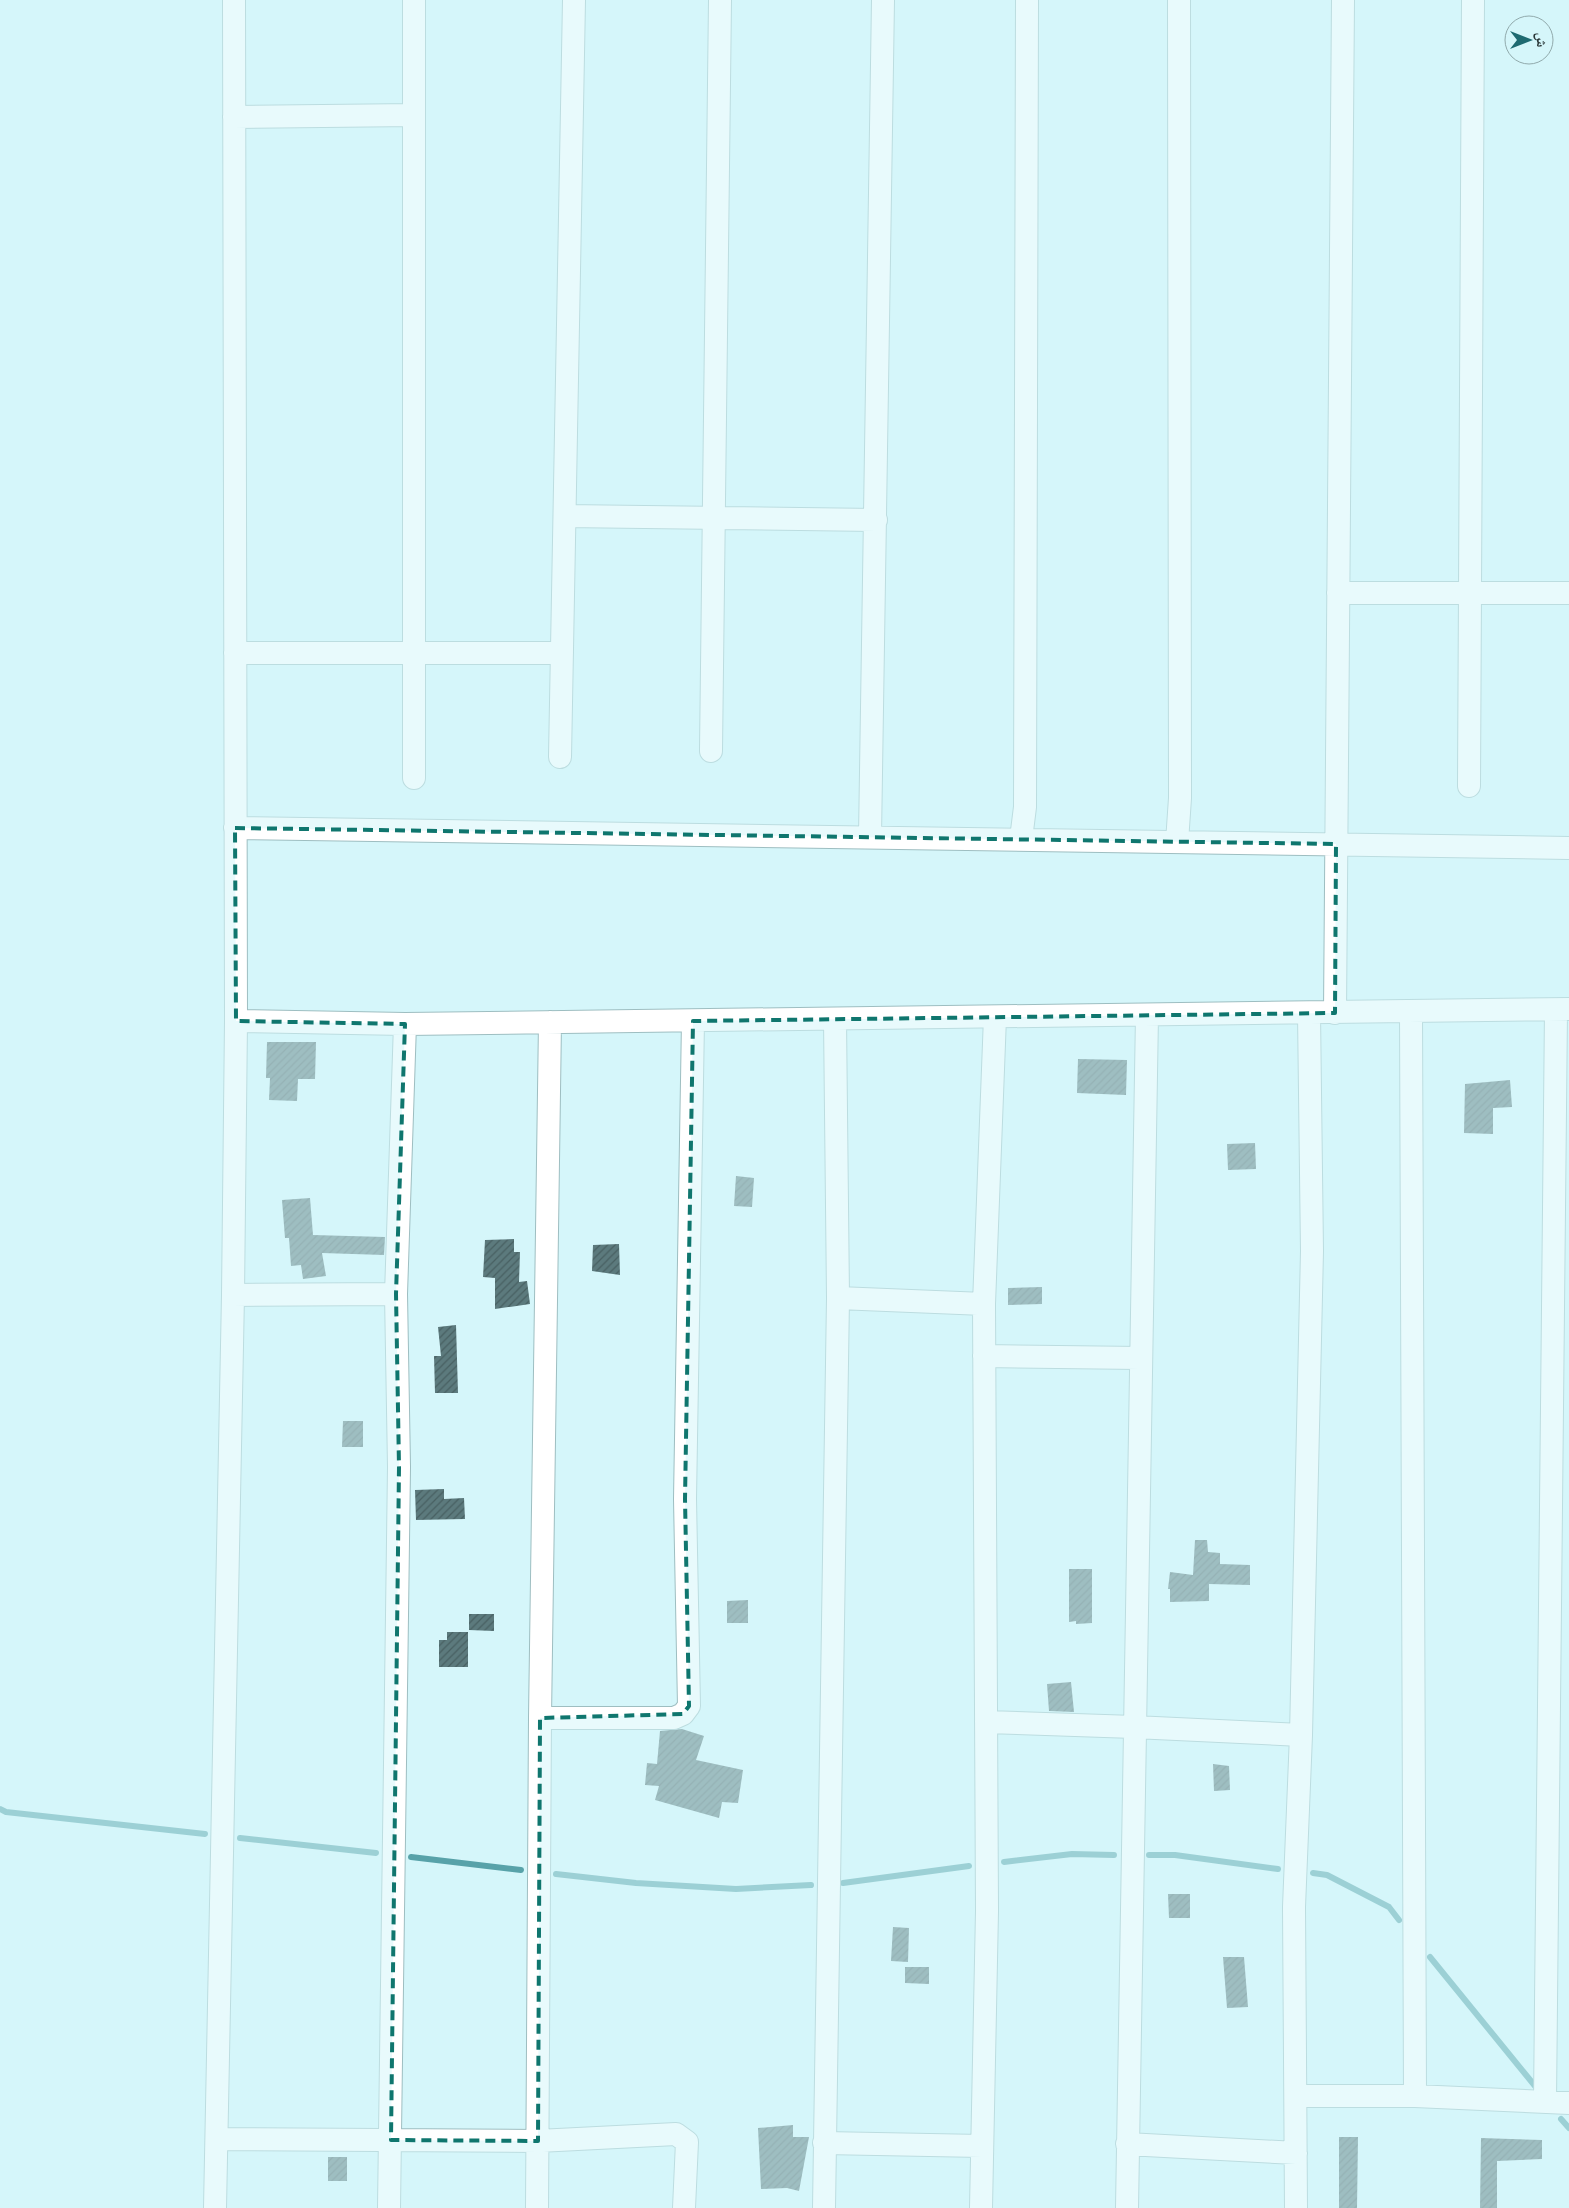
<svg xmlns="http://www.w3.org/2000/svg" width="1569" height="2208" font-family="'Source Serif 4','Noto Naskh Arabic',serif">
<defs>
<pattern id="building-hatch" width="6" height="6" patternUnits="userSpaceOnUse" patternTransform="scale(1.25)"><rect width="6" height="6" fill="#5c7a7d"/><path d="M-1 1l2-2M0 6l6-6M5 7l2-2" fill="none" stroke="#486062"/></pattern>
</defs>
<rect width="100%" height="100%" fill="#d5f6fa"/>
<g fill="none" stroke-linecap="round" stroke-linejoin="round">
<path stroke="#58a2a9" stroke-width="6" d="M0 1809 6 1812 205 1834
M240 1838 376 1853
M1149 1855H1175L1278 1869
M411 1857 521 1870
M1004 1862 1072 1854 1114 1855
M1313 1873 1327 1875 1389 1907 1399 1920
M556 1874 636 1883 736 1889 811 1885
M843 1883 969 1866
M1430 1957 1535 2086
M1561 2119 1569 2128"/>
</g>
<path fill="url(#building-hatch)" d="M267 1042H316L315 1079H298L297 1101 269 1100 270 1078H266Z
M1078 1059 1127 1060 1126 1095 1077 1093Z
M1510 1080 1512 1107 1493 1108V1134L1464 1133 1465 1084Z
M1255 1143 1256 1169 1228 1170 1227 1144Z
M736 1176 754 1178 752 1207 734 1206Z
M310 1198 313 1235 385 1237 384 1255 322 1253 326 1276 303 1279 301 1265 291 1266 289 1238H285L282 1200Z
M514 1239V1252H520L519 1282 527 1281 530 1304 495 1309V1278L483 1277 485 1240Z
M619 1244 620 1275 592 1271 593 1245Z
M1042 1287V1304L1008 1305V1288Z
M456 1325 458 1393H435L434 1356H441L438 1327Z
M343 1421H363V1447H342Z
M444 1489V1499L464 1498 465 1519 416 1520 415 1490Z
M1195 1540H1207L1208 1552 1220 1553V1564L1250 1565V1585L1209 1584V1601L1170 1602V1589H1168L1170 1572 1193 1575Z
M1069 1569H1092V1623L1076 1624V1621L1069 1622Z
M748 1600V1623H727V1601Z
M469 1614H494V1631L469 1630Z
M447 1632H468V1667H439V1640H447Z
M1071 1682 1074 1712 1049 1711 1047 1684Z
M682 1729 704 1736 696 1760 743 1770 738 1803 722 1802 719 1818 655 1800 659 1786 645 1785 647 1763 657 1764 660 1731Z
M1213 1764 1229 1766 1230 1790 1214 1791Z
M1168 1894H1190V1918H1169Z
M893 1927 909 1928 908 1962 891 1961Z
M1223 1957H1244L1248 2007 1227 2008Z
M905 1967H929V1984L905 1983Z
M793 2125V2137H809L799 2191 787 2188 761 2189 758 2128Z
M1339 2137H1358L1357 2208H1339Z
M1481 2138 1542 2140V2159L1497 2161V2208H1480Z
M328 2157H347V2181H328Z"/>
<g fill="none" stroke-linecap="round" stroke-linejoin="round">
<defs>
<path id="minor" d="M414 0V778
M234 117 414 115
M565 516 876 520
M1338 593H1569
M235 653H562
M711 751 720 0
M560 757 574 0
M1469 786 1473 0
M235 828 1569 848
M870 837 883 0
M1021 839 1025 807 1027 0
M1177 842 1180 798 1179 0
M1411 1011 1415 2096
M1335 1013 1343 0
M236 1021 405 1024 1569 1009
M233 1295 396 1294
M838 1298 984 1304
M984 1356 1140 1358
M540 1718H674L683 1714 689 1706 685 1499 693 1021
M986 1722 1134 1727 1301 1735
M1296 2096H1415L1569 2103
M1545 2102 1556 1010
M217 2139 538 2141 676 2134 687 2142 684 2208
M824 2143 982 2146
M1127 2144 1296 2153
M215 2208 233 1295 236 1021 234 0
M389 2208 399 1467 396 1294 405 1024
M537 2208 540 1718 550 1022
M824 2208 838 1298 835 1019
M981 2208 987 1911 984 1304 995 1017
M1127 2208 1147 1015
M1296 2208 1294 1907 1301 1735 1312 1251 1309 1013"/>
</defs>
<use href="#minor" stroke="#9ebec1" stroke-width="24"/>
<use href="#minor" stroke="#fff" stroke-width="22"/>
</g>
<path d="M0 0H1569V2208H0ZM235 828 1336 844 1335 1013 693 1021 685 1499 689 1706 683 1714 540 1718 538 2141 391 2140 399 1467 396 1294 405 1024 236 1021Z" fill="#d5f6fa" fill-opacity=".55" fill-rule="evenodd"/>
<path fill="none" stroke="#0f766e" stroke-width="4" stroke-dasharray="10 6" stroke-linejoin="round" d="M235 828 1336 844 1335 1013 693 1021 685 1499 689 1706 683 1714 540 1718 538 2141 391 2140 399 1467 396 1294 405 1024 236 1021Z"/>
<g transform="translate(1529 40) rotate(90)"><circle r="24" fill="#d5f6fa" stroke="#91aaac"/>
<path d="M0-4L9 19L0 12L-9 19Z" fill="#1e6a71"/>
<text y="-8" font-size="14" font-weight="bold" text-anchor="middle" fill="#2a3738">ش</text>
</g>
</svg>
